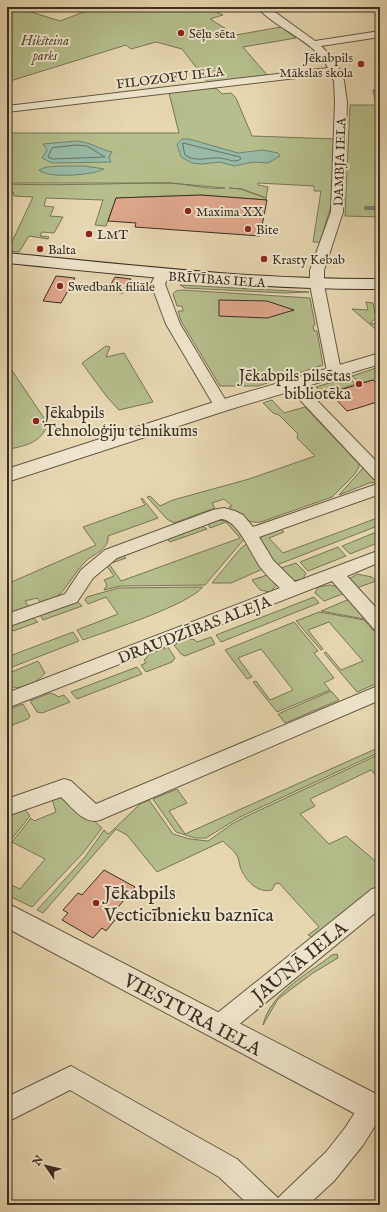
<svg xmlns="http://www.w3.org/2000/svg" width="387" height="1212" font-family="'IM FELL English',serif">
<rect width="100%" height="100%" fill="#e7d7b1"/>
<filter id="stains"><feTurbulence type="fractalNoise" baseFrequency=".005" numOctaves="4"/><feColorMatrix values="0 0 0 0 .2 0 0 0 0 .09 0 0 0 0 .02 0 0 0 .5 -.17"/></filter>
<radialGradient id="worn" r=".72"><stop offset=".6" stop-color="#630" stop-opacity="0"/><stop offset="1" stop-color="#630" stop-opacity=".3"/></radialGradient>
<path fill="#b5be8c" stroke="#787658" d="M7 7H15L60 21 97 7H206L223 15 210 19 236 35 281 27 296 38 243 47 268 76 209 84 182 49 156 42 131 49 126 45 7 82Z
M212 88 217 89 222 94 231 93 236 98 252 136 337 139 331 206 320 242H313L321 191H314V186L258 183V185L268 187 266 198 242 189 229 188 240 189 266 198V200L201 195 116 198 106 226 95 225 103 200 46 198 44 206 54 207 50 216 63 217 54 233 42 232 40 236 49 237 48 239 29 236 19 252 7 251V244H11L33 197 14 196 13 192H7V184C61 186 116 183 170 183 188 184 207 190 225 188L170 183H7V133H179L169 93Z
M373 90H380V217L345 216 350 105H376Z
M180 285 309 292 285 293 185 288Z
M182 290 310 298 315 325 313 326 314 331H317L323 365 258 386H220L181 321 178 311H183L182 306H177L173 294 176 291Z
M366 302 373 303 376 318 370 323 374 324 378 320 380 321V333L352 309 368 310Z
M106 346 110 347 106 357 124 353 153 402 119 410 107 397 82 363Z
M7 363 44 418 46 428C39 443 25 446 9 449L7 448Z
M376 368 380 372 379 386 373 380 360 383 352 376Z
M349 377 355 384 324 395 316 387Z
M272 400 284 413 305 407 359 464V467L354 475 332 497 261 522C249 524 236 516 229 507L232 506 224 499 212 503 215 508 174 523 167 519 147 497 150 496 160 506 173 500 249 479 315 456 297 438 298 434 279 415 273 413 263 403Z
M363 468 377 482 369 483 339 495Z
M142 498 158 518 108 536C110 549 93 554 85 562 73 574 67 590 53 600 50 602 45 602 41 603L37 598 25 601 29 607 7 618V584L96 545 83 527 145 505 141 499Z
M380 517V525L274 566 259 541 263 535 280 528 284 532 269 538 283 553Z
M218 520 231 522 245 538 205 585 120 586 104 590 107 585 104 580 114 576 106 565 122 554 126 558 109 564 121 581 240 538 226 522 210 528 209 526V522Z
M200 525 207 529 170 542 168 540 170 536Z
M379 531 380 542 350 554 342 546Z
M248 543 265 568 231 583H212L241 548Z
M338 547 346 556 308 571 300 562Z
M296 563 306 573 303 579 293 581 278 569Z
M270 574 277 585 270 592 260 590 252 580Z
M357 574 372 577 376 581 354 589 349 579Z
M330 585 341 588 345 593 324 601 315 593 318 587Z
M203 587C186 606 110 630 83 640L77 630 118 614 106 597 88 604 85 600 87 597 118 588Z
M314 597 319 603 221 642 216 635Z
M352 598 365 612 364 619 321 611Z
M77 601 82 606 43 620 40 615Z
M319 612 364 620 380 638V682L357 692 324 653 326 652 341 670 363 661 329 622 308 630 323 649 321 650 296 621Z
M32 617 38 622 13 631 10 626Z
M294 622 318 651 314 653 334 678 324 683 330 690 277 712 253 682 256 681 270 700 293 690 261 649 238 658 252 677 247 679 225 650Z
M73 632 79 641 7 669V657Z
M211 637 215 644 185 656 181 654 174 645 187 638 195 640 197 642Z
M168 647 175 658 172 662 146 672 141 665 146 663 144 660 150 654Z
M38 661 45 673C37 683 20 692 7 685V674Z
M137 667 142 674 77 699 71 692Z
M331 691 339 700 285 723 278 714Z
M50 693 56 695 58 697 64 695 70 702 42 713 37 712 30 701Z
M23 704 30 716 28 719 7 727V710Z
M380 747V752L240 817 206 838H195L176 832 153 799 177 789 187 803 169 811 185 834Z
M380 754V780L371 770 310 799 315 806 300 814 329 844 346 836 380 865V886L314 938 308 935 319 927 279 883 275 884 272 890C257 894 244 879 240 866 239 862 239 858 236 854 233 849 227 846 223 841L157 872 127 835 116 829 43 913 37 910 85 857 104 830 108 834 111 832 140 804 149 800 173 834 190 839 208 841 232 824 245 817Z
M66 796 102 828 83 853 32 907 7 895V883L20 889 45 859 12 842 31 818 34 821 56 812 52 799Z
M23 807 30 816 10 841 7 840V814Z
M337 954 338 958 313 973 278 999 263 1025C270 993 308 974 332 955Z"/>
<path fill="#98baa6" stroke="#728272" d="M182 139H189L238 153 263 150 278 153 280 156 268 163 253 162 234 166 220 162 202 164 192 163 181 157 177 144Z
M77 141C90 142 99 149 112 152L109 157 111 162 52 163 42 158 47 150 43 144Z
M59 166H85L104 169C94 175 48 179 39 170L46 167Z"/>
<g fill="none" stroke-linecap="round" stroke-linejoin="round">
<path stroke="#697464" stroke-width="1" d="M183 143 240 157 241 159C233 164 228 158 219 158 207 157 197 163 185 155Z
M77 145 87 146 105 157 53 159 48 157 52 148Z"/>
<path stroke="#728272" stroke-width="4" d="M366 208H380"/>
</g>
<path fill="#e0a78d" stroke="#3a2f23" d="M201 195 267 200 260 236 135 227 136 223 108 221 116 198Z
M56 276 75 278 61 303 43 301Z
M115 277 131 279 123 293 107 291Z
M219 300 267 301 294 310 267 318 219 316Z
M373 380 380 386V401L358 408 347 411 330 393Z
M104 870 135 887 114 912 119 915 106 931 102 928 93 938 62 920 68 913 63 910 78 893 82 895Z"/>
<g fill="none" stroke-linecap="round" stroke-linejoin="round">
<defs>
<path id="minor" d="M257 7H268L315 41 380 31V37L321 46 334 59 340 70 344 81 347 102 343 212 324 270V285L341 371 339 374H329L327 371 310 285V270L331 212 335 102 334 81 330 74 7 112V106L328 68C316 41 274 28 257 7Z
M162 271 167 272 169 275 165 284 180 324 229 406 226 409H216L166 324 151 284 157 272Z
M293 379 298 381 380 465V480L374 479 288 387 285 384 288 381Z
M380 483V494L259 537 273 560 295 582 380 550V562L347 576 380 612V630L374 629 332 581 7 708V693L280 588C274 582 266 575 261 568 251 555 238 519 221 519L117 558 93 578 77 602 7 627V614L65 594 81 570 105 550 213 510 224 508 235 511 243 515 253 527Z
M380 685V700L100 820C84 825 72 807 61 797L7 816V799L64 779 71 781 96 804Z
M380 887V909L226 1035 218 1038 210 1035 206 1027 210 1019 372 889Z
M71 1066 237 1159 278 1198 326 1152 345 1128 363 1100 372 1096 380 1099V1118L363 1145 334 1181 308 1205H249L219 1177 70 1090 7 1122V1097Z"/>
<path id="tertiary" d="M380 353V364L228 410 7 482V469L214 402Z
M7 903 380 1096V1127L7 928Z"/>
<path id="secondary" d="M7 253C131 265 255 280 380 279V289C255 290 131 275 7 263Z"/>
</defs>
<use href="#minor" stroke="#655946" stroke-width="2"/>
<use href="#tertiary" stroke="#655946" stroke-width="2"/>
<use href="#secondary" stroke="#3a2f23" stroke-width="2"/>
<use href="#minor" fill="#efe5cc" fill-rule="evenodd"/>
<use href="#tertiary" fill="#efe5cc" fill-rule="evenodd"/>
<use href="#secondary" fill="#efe5cc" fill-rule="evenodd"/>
</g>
<g fill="#8f2418" stroke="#efe5cc" stroke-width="1.5">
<circle cx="181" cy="33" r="4"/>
<circle cx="361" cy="64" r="4"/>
<circle cx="188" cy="211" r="4"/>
<circle cx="248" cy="229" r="4"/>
<circle cx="89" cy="234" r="4"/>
<circle cx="40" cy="249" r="4"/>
<circle cx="264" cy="259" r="4"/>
<circle cx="60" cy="286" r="4"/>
<circle cx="359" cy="384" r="4"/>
<circle cx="36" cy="421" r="4"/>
<circle cx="96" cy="903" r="4"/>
</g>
<g text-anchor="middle" stroke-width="4" stroke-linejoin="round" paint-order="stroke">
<g font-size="13" fill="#3a2f23" stroke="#efe5cc" text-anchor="start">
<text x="189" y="38">Sēļu sēta</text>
<text x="353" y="62" text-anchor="end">Jēkabpils<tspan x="353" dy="15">Mākslas skola</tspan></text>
<text x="196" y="216">Maxima XX</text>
<text x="256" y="234">Bite</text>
<text x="97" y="239">LMT</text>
<text x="48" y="254">Balta</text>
<text x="272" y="264">Krasty Kebab</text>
<text x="68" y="291">Swedbank filiāle</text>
</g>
<g font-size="13" font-style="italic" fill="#534c38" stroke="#efe5cc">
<text x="45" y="45">Hikšteina<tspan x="45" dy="15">parks</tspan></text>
</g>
<g font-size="13" fill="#3a2f23" stroke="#efe5cc">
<text transform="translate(170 77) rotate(-7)" y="5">FILOZOFU IELA</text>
<text transform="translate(339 162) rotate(-88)" y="5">DAMBJA IELA</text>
<text transform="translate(217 279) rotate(4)" y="5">BRĪVĪBAS IELA</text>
</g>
<g font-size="16" fill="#3a2f23" stroke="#efe5cc" text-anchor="end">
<text x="351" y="381">Jēkabpils pilsētas<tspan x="351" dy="18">bibliotēka</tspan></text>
<text x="44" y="418" text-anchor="start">Jēkabpils<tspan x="44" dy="18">Tehnoloģiju tehnikums</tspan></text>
</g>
<g font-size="16" fill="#3a2f23" stroke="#efe5cc">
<text transform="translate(194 629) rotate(-21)" y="6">DRAUDZĪBAS ALEJA</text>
</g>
<g font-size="19" fill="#3a2f23" stroke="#efe5cc" text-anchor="start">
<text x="104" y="899">Jēkabpils<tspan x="104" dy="22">Vecticībnieku baznīca</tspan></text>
</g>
<g font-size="19" fill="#3a2f23" stroke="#efe5cc">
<text transform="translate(299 961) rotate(-39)" y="7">JAUNĀ IELA</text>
<text transform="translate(193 1014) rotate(28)" y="7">VIESTURA IELA</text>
</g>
</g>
<rect width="387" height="1212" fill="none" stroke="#e7d7b1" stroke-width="24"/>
<rect x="8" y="8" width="371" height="1196" fill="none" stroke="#3a2f23" stroke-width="2"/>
<rect x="12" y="12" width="363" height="1188" fill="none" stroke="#3a2f23"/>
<g transform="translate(46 1166) rotate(305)" stroke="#efe5cc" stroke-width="3" paint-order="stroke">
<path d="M0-3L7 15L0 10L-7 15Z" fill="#3a2f23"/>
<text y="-6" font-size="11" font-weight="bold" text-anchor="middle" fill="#3a2f23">N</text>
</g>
<rect width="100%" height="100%" filter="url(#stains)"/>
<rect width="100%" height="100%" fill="url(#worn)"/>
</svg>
